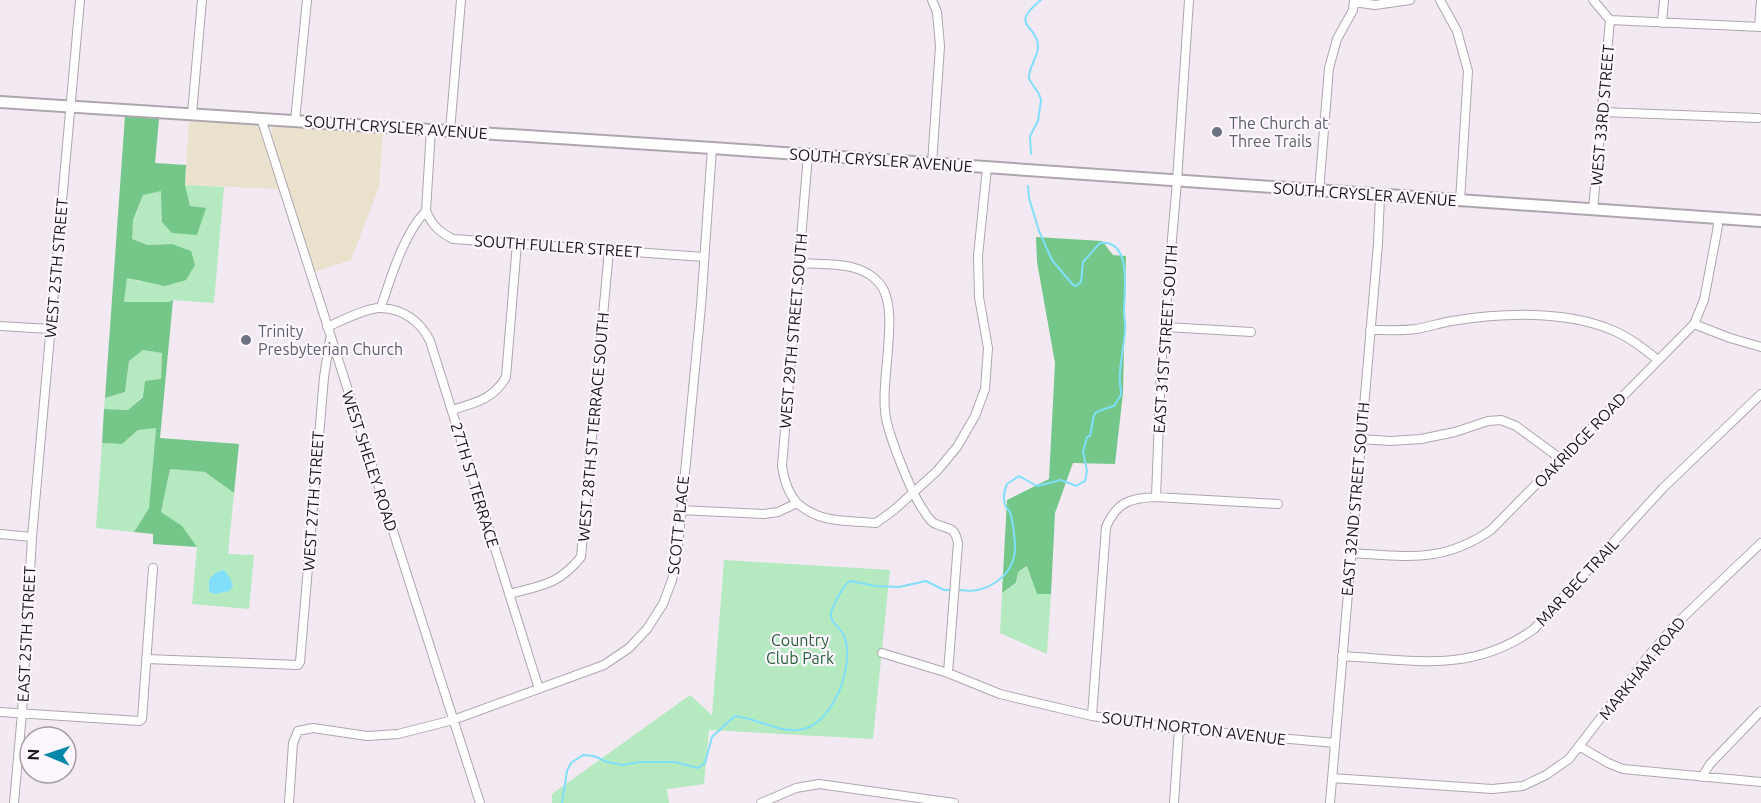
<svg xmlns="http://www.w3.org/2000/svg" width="1761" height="803" font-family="Ubuntu,sans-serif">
<rect width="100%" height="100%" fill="#f2e9f3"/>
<path fill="#eae2cd" d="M189 119 254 123 258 125 280 189 185 185Z
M275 124 383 132 379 187 351 260 314 272 272 137V128Z"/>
<path fill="#b5e9bf" d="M185 185 224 187 214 303 173 300 168 302 124 303 127 277 141 282 172 244 148 245 131 239 133 220 143 195 161 190 190 206Z
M143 350 162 353 161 379 128 410 104 409 105 398 125 392 129 361Z
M156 427 149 508 134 532 96 528 102 443 122 444 138 430Z
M170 469 205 472 234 493 228 554 254 555 249 609 192 604 197 547 161 512Z
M724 560 890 570 873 739 709 730 704 784 667 789 669 803H552V794L690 695 712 715Z
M1028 566 1037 594H1051L1047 654 1000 633 1002 593 1016 584 1018 572Z"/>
<path fill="#74c789" d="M125 116 159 119 155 163 186 165 185 185 190 206 206 208 197 235 172 233 162 222 161 191 143 195 133 220 132 239 148 245 172 244 191 251 195 265 186 280 165 286 127 278 124 302H168L173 300 160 438 239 444 234 493 205 472 170 469 161 512 182 526 197 547 153 544V534L134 532 149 508 156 428 138 430 122 444 102 443 104 409 128 410 143 397 145 381 161 379 162 353 143 350 129 361 125 392 105 398Z
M1036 237 1102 241 1113 255 1126 256 1123 393 1115 464 1073 463 1055 513 1051 594H1037L1027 566 1018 572 1016 583 1002 593 1007 500 1049 479 1055 363 1037 262Z"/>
<path fill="#82dffb" d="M224 570 230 578 233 586 229 591 214 594 209 591V580L215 573Z"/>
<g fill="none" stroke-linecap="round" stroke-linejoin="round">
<path stroke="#82dffb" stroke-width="2" d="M1031 154 1030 136 1038 121 1041 100 1039 94 1029 79C1028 68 1037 59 1038 48 1039 24 1007 27 1041 0
M960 590C974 592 984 590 996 582 1021 565 1016 541 1011 515 1010 510 1008 510 1006 507 1002 499 1004 491 1007 484L1019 476 1037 486 1061 480 1076 486 1085 481 1087 471 1083 452 1087 437 1090 436C1096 412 1087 414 1114 406L1121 395C1121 388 1119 380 1120 372 1121 358 1124 344 1125 331 1126 324 1124 318 1124 312 1124 293 1133 239 1100 243L1083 262 1081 282 1076 286 1073 285 1052 260 1039 231 1029 198 1028 186
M562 803 567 771 571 763 583 755 594 756 607 762 623 765 641 762H675L698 768 705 763 712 737 735 716C756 718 777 732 798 730 832 728 856 665 844 636 841 627 829 623 831 612 834 604 843 585 850 581L875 586 899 587 926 581 944 590H951"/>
<defs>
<path id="minor" d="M1440 0 1457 31 1468 71 1460 201
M1593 0 1610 20
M1354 2 1375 5 1410 0
M1610 20 1761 27
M1662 23 1664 0
M1759 27 1761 0
M1602 112 1758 118
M192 114 202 0
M261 118 480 803
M295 121 307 0
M450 131 461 0
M932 164 940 46 937 12 932 0
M1319 191 1329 68 1337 39 1353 10 1354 0
M1593 210 1610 20
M426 211C432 225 439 232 453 239L704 257
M799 263C825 265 861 260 880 284 902 312 877 385 887 423 892 443 912 495 924 511 926 515 932 523 936 524 950 530 954 526 958 543L948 673
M381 307C391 277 404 233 426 211L431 129
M1694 324 1730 338 1761 347
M0 326 50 329
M327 327C341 321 368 307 381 308 404 309 421 322 430 341L539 689
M1165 327 1251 332
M1370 330C1385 330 1401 331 1416 329 1428 327 1440 323 1452 321 1501 313 1565 310 1612 330 1629 337 1643 348 1658 360
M452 410C475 403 494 399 506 377L517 243
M1360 439 1390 441 1421 439 1455 432 1488 421 1501 420 1516 426 1561 459
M1156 497 1161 367 1177 181 1189 0
M797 503C788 493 784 480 782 466L808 155
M680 510 764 514 778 512 797 503C821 524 846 520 876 523L894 510 937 471 957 447 975 416 985 389 988 348 979 297 978 256 987 168
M0 534 32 537
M1350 553C1406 556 1442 564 1491 530L1694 324 1704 300 1718 226 1717 218
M509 594C543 585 558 585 581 557L609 250
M882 653 948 673 1000 694 1092 716 1179 729 1335 743
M1342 656C1414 660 1471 674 1534 629L1663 488 1761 394
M146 659 298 665 300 662 324 377 330 339
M0 712 140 721 142 719 153 568
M1092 716 1106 527C1117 502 1130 498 1156 497L1278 504
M1579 746 1608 763 1623 769 1761 782
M1702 777 1710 764 1761 711
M1332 778 1492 789 1523 786 1546 775 1569 759 1650 654 1675 625 1761 543
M14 803 22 713 32 537 80 0
M289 803 293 743 298 731 313 728 367 736 398 734 453 720 604 665 629 648 647 629 663 604 672 580 677 556 701 306 712 148
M761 803 796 788 819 784 954 803
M1174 803 1179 729
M1330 803 1378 244 1380 196"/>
<path id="major" d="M0 102 712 148 1761 221"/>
</defs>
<use href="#minor" stroke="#aea6af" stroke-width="10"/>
<use href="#major" stroke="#aea6af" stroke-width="14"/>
<use href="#minor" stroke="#fff" stroke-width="8"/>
<use href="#major" stroke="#fff" stroke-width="10"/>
</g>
<g fill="#6b7280" stroke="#fef7ff" stroke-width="2">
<circle cx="1217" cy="132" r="6"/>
<circle cx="246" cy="340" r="6"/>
</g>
<g text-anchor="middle" stroke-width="4.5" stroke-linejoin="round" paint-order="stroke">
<g font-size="16" fill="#1a171a" stroke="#fef7ff">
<text transform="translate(1602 115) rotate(-85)" y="6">WEST 33RD STREET</text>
<text transform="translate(396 127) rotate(4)" y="6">SOUTH CRYSLER AVENUE</text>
<text transform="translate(881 160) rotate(4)" y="6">SOUTH CRYSLER AVENUE</text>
<text transform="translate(1365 194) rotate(4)" y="6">SOUTH CRYSLER AVENUE</text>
<text transform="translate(558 246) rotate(4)" y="6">SOUTH FULLER STREET</text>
<text transform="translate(56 268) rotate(-85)" y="6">WEST 25TH STREET</text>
<text transform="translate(793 331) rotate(-85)" y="6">WEST 29TH STREET SOUTH</text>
<text transform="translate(1165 339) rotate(-86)" y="6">EAST 31ST STREET SOUTH</text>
<text transform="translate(593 427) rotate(-85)" y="6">WEST 28TH ST TERRACE SOUTH</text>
<text transform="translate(1580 440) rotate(-46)" y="6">OAKRIDGE ROAD</text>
<text transform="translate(370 461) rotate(72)" y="6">WEST SHELEY ROAD</text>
<text transform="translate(475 485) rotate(73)" y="6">27TH ST TERRACE</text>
<text transform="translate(1355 499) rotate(-85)" y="6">EAST 32ND STREET SOUTH</text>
<text transform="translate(313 501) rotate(-86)" y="6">WEST 27TH STREET</text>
<text transform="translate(678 525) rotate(-84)" y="6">SCOTT PLACE</text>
<text transform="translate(1577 582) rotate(-47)" y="6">MAR BEC TRAIL</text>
<text transform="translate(26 634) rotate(-87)" y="6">EAST 25TH STREET</text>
<text transform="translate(1642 668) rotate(-51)" y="6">MARKHAM ROAD</text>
<text transform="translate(1194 728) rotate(7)" y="6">SOUTH NORTON AVENUE</text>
</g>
<g font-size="16" fill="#5b616d" stroke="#fef7ff" text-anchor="start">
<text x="1229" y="129">The Church at<tspan x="1229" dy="18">Three Trails</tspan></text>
<text x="258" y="337">Trinity<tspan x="258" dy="18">Presbyterian Church</tspan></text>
</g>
<g font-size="16" fill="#255f36" stroke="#fef7ff">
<text x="800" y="646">Country<tspan x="800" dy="18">Club Park</tspan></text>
</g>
</g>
<g transform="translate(48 755) rotate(272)"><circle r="28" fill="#fef7ff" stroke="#a39da3" stroke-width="1.5"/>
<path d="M0-4.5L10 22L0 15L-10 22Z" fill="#0387a9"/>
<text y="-9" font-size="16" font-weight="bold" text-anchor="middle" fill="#1a171a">N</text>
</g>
</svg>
